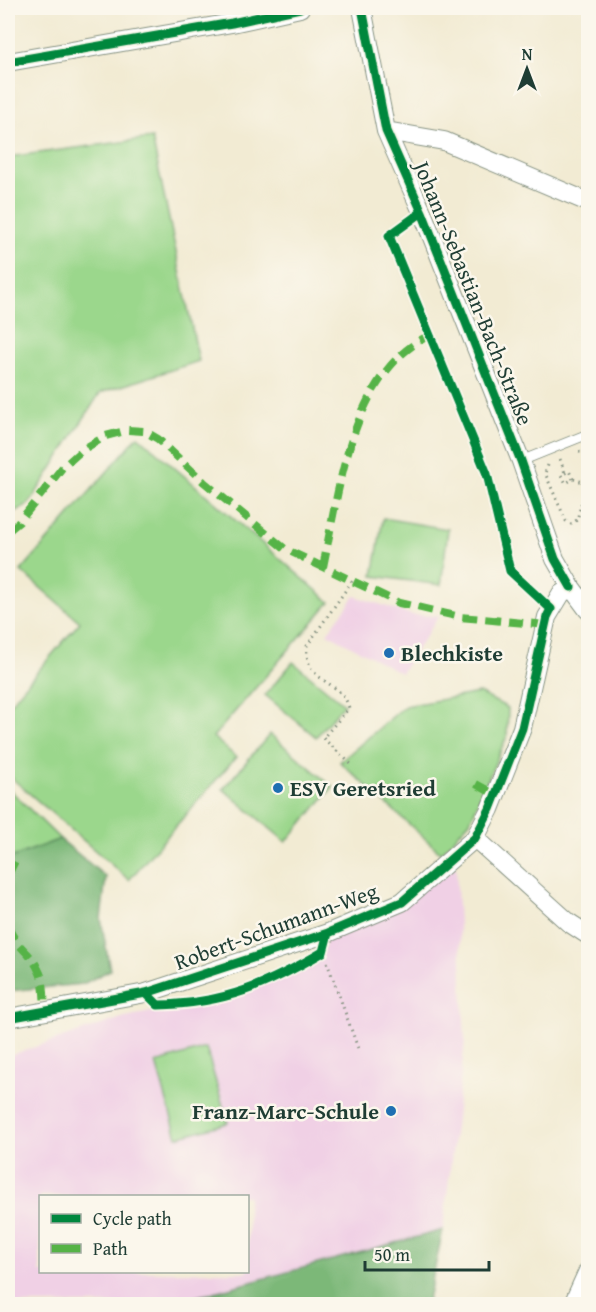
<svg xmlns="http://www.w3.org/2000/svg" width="596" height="1312" font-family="'Gentium Book Plus',serif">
<rect width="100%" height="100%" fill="#fbf7ec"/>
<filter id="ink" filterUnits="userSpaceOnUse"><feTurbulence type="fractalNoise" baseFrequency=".0167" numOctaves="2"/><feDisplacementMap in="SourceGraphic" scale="12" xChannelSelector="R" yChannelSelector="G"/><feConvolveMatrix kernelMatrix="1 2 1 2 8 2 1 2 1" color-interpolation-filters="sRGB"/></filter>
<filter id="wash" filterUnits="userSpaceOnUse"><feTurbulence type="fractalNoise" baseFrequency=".008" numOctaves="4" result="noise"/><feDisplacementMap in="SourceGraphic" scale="24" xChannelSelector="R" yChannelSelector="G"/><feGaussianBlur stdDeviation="1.35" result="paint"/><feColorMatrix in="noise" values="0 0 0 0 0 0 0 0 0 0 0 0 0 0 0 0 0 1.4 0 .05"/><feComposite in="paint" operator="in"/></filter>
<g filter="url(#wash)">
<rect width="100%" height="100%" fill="#f2ebd3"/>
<path fill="#f0d0e5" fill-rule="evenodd" d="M355 596 412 615 439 616 401 673 327 633Z
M456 866 465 1041 443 1230 170 1304H8V1056L125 1017 229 997 323 953 328 933 402 902ZM40 1196H248V1272H40Z"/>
<path fill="#9bd78c" stroke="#5d8a60" stroke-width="1.5" d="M152 138 199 361 100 393 29 504 8 515V157Z
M138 436 330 602 213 737 236 757 129 880 8 775V706L80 622 21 571Z
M383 518 448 529 441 585 373 576Z
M293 662 344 704 316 737 265 695Z
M479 693 508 708 507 736 470 821 441 853 340 762 405 706Z
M270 734 333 787 286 842 223 789Z
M8 788 60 839 8 859Z
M206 1048 228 1123 177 1137 156 1063Z"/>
<path fill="#7cb878" stroke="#4e7a56" stroke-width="1.5" d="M60 839 106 877 101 919 110 970 83 984 8 991V859Z
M443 1230 427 1304H170Z"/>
</g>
<g filter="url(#ink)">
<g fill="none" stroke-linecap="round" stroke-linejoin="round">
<defs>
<path id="service" d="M521 461 588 434
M146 993 158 1005C224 1004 267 985 323 952L328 933"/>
<path id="minor" d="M362 8 386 131 422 212 521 461 555 559 571 587 588 610
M8 62 232 23 300 8
M386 131 444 141 588 202
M475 838 568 922 588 935
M8 1018 146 993 328 933 402 902 475 838 490 809 522 728 547 617 561 594 571 587
M573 1304 588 1271"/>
</defs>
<use href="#service" stroke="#889484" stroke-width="11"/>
<use href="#minor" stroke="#889484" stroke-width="20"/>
<path stroke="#889484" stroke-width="3" stroke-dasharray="1.5 4.5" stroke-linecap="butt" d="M579 452 588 453
M560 459 565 473
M548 465 545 473 566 521 571 524 577 520 588 478
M573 479 569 471 561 475 566 483 573 479 587 483
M352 581 307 646C304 685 341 678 349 708L323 738 353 766
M327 962 359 1051"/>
<use href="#service" stroke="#fff" stroke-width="9"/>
<use href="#minor" stroke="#fff" stroke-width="18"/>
<path stroke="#55b346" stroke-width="8" stroke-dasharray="15 8" stroke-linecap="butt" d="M8 531 19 522 62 468 82 450 106 436 128 430 144 431 158 439 204 482 285 549 399 603 460 617 546 625
M323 567C339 490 351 373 430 335
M476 784 496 795
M8 875 15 861
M8 926C16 948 30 951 38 969 45 981 44 998 45 1012"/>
<defs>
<path id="cycleway" d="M362 8 386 131 422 212 521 461 555 559 571 587
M8 62 232 23 300 8
M146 993 158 1005C224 1004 267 985 323 952L328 933
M8 1018 146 993 328 933 402 902 475 838 490 809 522 728 547 617 551 609 510 571 487 474 389 236 422 212"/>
</defs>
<use href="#cycleway" stroke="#fbf7ec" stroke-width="13"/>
<use href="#cycleway" stroke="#00873e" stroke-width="9"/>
</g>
</g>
<g fill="#1f6fb2" stroke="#fbf7ec" stroke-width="2">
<circle cx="389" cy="653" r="6"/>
<circle cx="278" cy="788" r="6"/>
<circle cx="391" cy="1111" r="6"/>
</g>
<g text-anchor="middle" stroke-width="5" stroke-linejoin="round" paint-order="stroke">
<g font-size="22" fill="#1f3d34" stroke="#fbf7ec">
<text transform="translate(474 293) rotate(68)" y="8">Johann-Sebastian-Bach-Straße</text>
<text transform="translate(276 926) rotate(-20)" y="8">Robert-Schumann-Weg</text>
</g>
<g font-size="22" font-weight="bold" fill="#1f3d34" stroke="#fbf7ec" text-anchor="start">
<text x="401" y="661">Blechkiste</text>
<text x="290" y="796">ESV Geretsried</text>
<text x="379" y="1119" text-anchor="end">Franz-Marc-Schule</text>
</g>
</g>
<rect width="596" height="1312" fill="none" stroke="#fbf7ec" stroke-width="30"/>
<rect x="39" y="1195" width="210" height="78" fill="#fbf7ec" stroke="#a3ada2" stroke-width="1.5"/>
<rect x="51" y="1214" width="30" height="9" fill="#00873e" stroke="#a3ada2" stroke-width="1.5"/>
<text x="93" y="1225" font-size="18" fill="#1f3d34">Cycle path</text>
<rect x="51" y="1244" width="30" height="9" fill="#55b346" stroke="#a3ada2" stroke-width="1.5"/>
<text x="93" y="1255" font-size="18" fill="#1f3d34">Path</text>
<g transform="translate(527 69)" stroke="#fbf7ec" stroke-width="4.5" paint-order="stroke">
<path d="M0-4.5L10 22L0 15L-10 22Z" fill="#1f3d34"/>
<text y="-9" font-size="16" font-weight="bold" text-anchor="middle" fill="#1f3d34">N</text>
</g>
<path d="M365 1261v9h124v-9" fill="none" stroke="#1f3d34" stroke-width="3"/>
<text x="374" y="1261" font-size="18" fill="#1f3d34" stroke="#fbf7ec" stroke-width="4.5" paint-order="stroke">50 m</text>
</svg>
